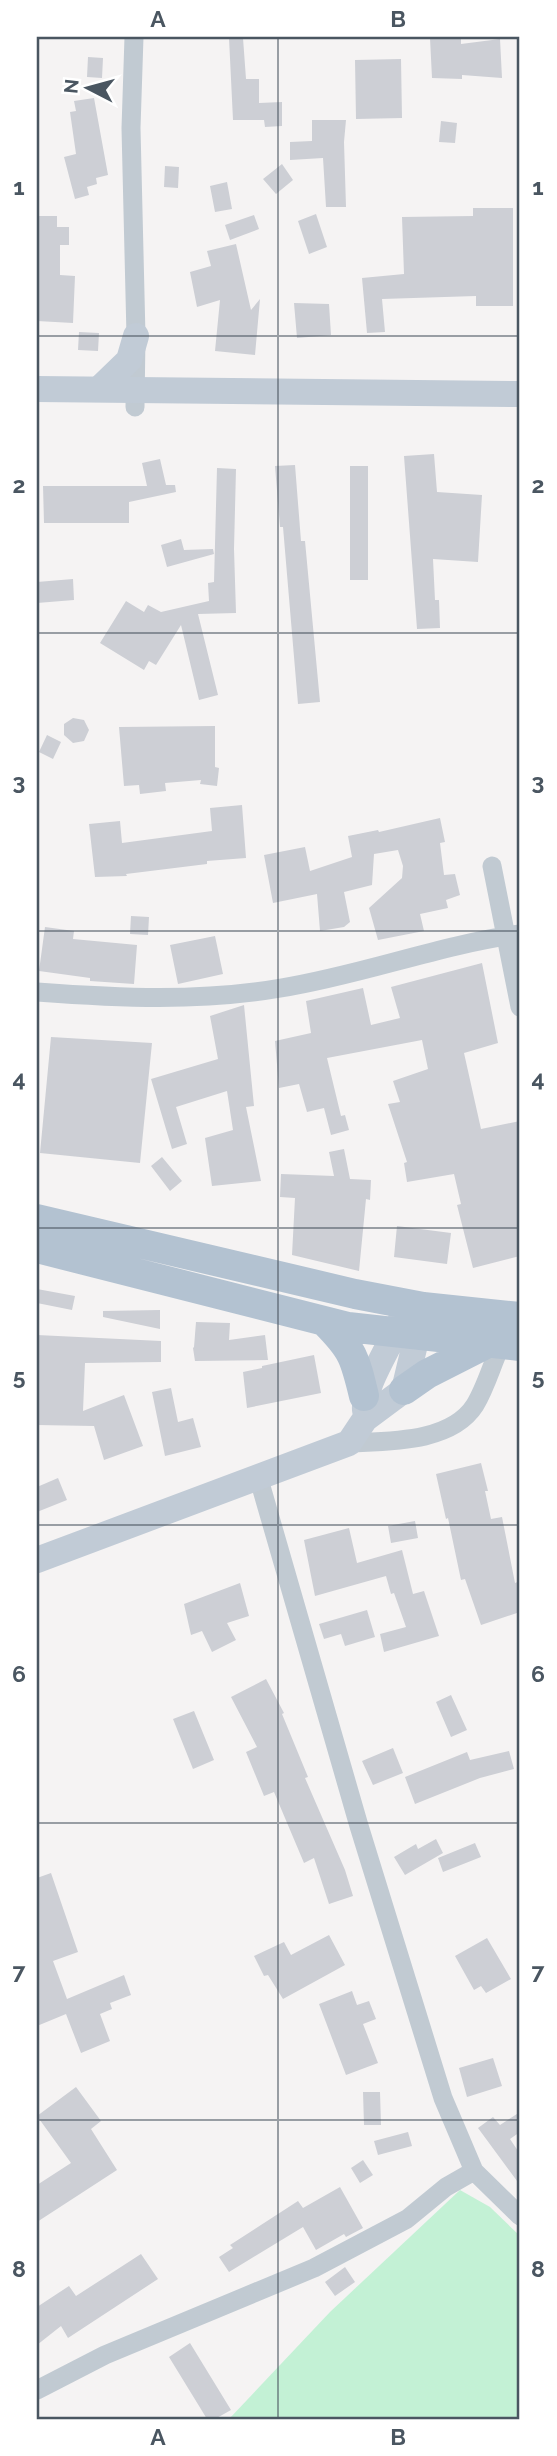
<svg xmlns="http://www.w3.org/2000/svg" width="557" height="2456" font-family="Raleway,sans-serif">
<rect width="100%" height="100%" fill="#f5f3f3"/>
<path fill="#c3f1d5" d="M460 2190 490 2207 520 2236V2419H229L330 2312Z"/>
<path fill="#cdcfd5" d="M461 37V44L500 39 502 78 462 75V79L432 78 430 38Z
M229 38H243L246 79H259V103L282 102V126L265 127 264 120H233Z
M88 57 103 58 102 78 87 77Z
M401 59 402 118 356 119 355 60Z
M94 98 108 175 96 178 97 184 87 187 89 195 75 199 64 157 76 154 70 112 76 111 74 101Z
M312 120H346L344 142 346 207H326L323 158 290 160V142L312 141Z
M441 121 457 123 455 143 439 142Z
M282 164 293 180 276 194 263 179Z
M165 166 179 167 178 188 164 187Z
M227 182 232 209 215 212 210 186Z
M473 208H513V306H476V296L382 299 385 332 367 333 362 278 404 274 402 217 473 216Z
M316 214 327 247 309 254 298 221Z
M254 215 259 229 230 240 225 225Z
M37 216H57V227H69V245H60V275L75 276 73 323 37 321Z
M236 244 251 310 260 299 255 355 215 351 220 300 197 307 190 272 211 266 207 251Z
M294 303 329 304 331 335 297 338Z
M79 332 99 333 98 351 78 350Z
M434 454 437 492 482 495 478 562 433 559 435 600H439L440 628 417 629 404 456Z
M160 459 166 485H175L176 492 129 502V523H44L43 486H147L142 463Z
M295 465 301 541H305L320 702 298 704 283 527H280L275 466Z
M350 466H368V580H350Z
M217 468 236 469 234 549 236 613 198 614 218 695 199 700 181 625 156 665 149 661 144 670 100 643 126 601 144 612 148 605 161 612 209 601 208 583 214 582Z
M181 539 184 550 213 549 214 554 167 567 161 545Z
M73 579 74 600 37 603V582Z
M73 718 84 720 89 730 84 741 73 743 64 735V724Z
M215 726V767L219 768 217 786 200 784 201 780 165 783 166 791 140 794 139 785 124 786 119 727Z
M47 735 61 742 53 759 39 752Z
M242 805 246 858 207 861V864L126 874 127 876 95 877 89 824 120 821 122 843 212 831 210 808Z
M440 818 445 842 440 843 444 875 455 874 460 895 446 900 448 908 420 914 424 931 378 940 369 908 402 878 403 866 398 850 374 854 372 885 344 892 350 922 344 927 320 931 317 894 273 903 264 855 305 847 310 871 352 857 348 836 378 830 379 832Z
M131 916 149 917 148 935 130 934Z
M45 927 74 931 73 939 137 945 134 984 90 981V978L39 971Z
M215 936 223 974 178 984 170 945Z
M482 963 498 1043 464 1053 481 1129 520 1121V1256L473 1268 457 1205 461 1204 454 1174 407 1182 404 1163 407 1162 388 1104 400 1102 393 1081 428 1069 422 1040 327 1058 341 1116 345 1115 349 1130 331 1135 324 1108 307 1112 299 1084 279 1088 275 1041 311 1033 306 1001 363 988 371 1025 400 1018 391 987Z
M244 1005 254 1106 246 1107 261 1181 212 1186 205 1138 233 1130 227 1091 176 1107 187 1144 172 1149 151 1079 218 1059 210 1016Z
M51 1037 152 1043 140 1163 40 1153Z
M344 1149 350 1179 371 1180 370 1200 366 1199 359 1271 292 1255 295 1198 280 1197 281 1174 334 1176 329 1152Z
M162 1157 182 1181 170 1191 151 1166Z
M397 1226 451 1233 447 1264 394 1257Z
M37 1289 75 1296 72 1310 37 1303Z
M160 1310V1329L103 1317V1311Z
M196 1322 230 1323 229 1340 265 1335 268 1360 195 1361 193 1348 194 1347Z
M37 1335 161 1341V1362L85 1363 83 1411 124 1395 143 1446 104 1460 94 1426 37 1425Z
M314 1355 321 1393 247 1408 243 1372 262 1368V1366Z
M171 1388 178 1422 193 1418 201 1447 165 1456 152 1392Z
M481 1463 488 1491H485L491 1519 502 1517 515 1583 520 1581V1612L481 1625 465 1579 461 1580 448 1518 446 1519 436 1474Z
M58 1478 67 1500 37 1512V1487Z
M415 1521 418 1538 391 1543 388 1526Z
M349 1528 357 1563 402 1550 413 1594 424 1591 439 1636 384 1652 380 1634 406 1627 394 1593 391 1594 386 1576 315 1596 304 1540Z
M240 1583 249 1616 227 1623 236 1640 212 1652 202 1631 191 1635 184 1604Z
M367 1610 375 1637 345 1646 341 1634 324 1639 319 1624Z
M266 1679 284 1713 282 1714 308 1777 305 1778 345 1870 353 1896 329 1904 314 1858 304 1863 274 1792 264 1796 246 1752 257 1747 231 1697Z
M451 1695 467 1730 451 1737 436 1702Z
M194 1711 214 1760 193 1769 173 1719Z
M393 1748 403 1773 373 1785 362 1761Z
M509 1751 514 1769 480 1778 415 1804 405 1777 467 1752 470 1760Z
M436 1839 443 1853 405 1875 394 1857 416 1844 418 1849Z
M475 1843 481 1857 443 1872 438 1858Z
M51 1873 78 1952 53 1961 67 1999 124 1975 131 1995 110 2003 112 2009 100 2014 110 2041 81 2053 66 2014 37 2026V1878Z
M329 1935 345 1965 283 1999 268 1975 264 1976 254 1956 284 1942 291 1955Z
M487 1938 511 1979 486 1993 481 1986 474 1990 455 1956Z
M352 1991 357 2005 369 2001 376 2019 363 2024 378 2063 346 2075 319 2004Z
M493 2058 502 2086 467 2097 459 2068Z
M76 2087 101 2121 91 2129 117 2170 37 2222V2185L71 2163 37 2116Z
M363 2092H380L381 2125H364Z
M520 2112V2132L510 2139 520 2154V2185L478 2128 493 2117 500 2125Z
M408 2132 412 2146 378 2155 374 2141Z
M363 2160 373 2175 360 2183 351 2168Z
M340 2187 363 2228 346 2237 344 2234 316 2250 303 2227 229 2272 219 2257 233 2248 230 2245 298 2201 303 2208Z
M141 2254 158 2279 68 2338 61 2326 37 2345V2307L69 2286 76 2296Z
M345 2267 355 2282 335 2296 325 2282Z
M190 2343 231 2410 215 2419H207L169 2357Z"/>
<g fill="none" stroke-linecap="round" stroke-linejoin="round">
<path stroke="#c1cad2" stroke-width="19" d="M134 37 131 128 136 336 135 407
M492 866 520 1007
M37 992C118 998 200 1002 281 988 362 975 439 945 520 934
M349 1443C388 1441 451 1443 475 1405 486 1387 492 1364 501 1345
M258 1476 359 1826 443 2098 474 2171 520 2216
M37 2390 105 2355 314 2268 407 2219 446 2187 474 2171"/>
<path stroke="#c1cbd6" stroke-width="26" d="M37 389 520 394
M99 389 129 360 136 336
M365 1410C363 1383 394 1342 403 1314
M37 1560 349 1443 365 1419 404 1390 422 1315"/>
<path stroke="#b3c2d1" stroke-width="30" d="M37 1219 355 1294 423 1307 520 1317
M37 1248 348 1327 520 1346
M325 1322C353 1350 355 1358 364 1396
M404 1390 427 1374 486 1344"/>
</g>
<path fill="none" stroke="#4a5661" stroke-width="2" stroke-opacity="0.55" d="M278 37V2419M37 336H520M37 633H520M37 931H520M37 1228H520M37 1525H520M37 1823H520M37 2120H520"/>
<rect width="557" height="2456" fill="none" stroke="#ffffff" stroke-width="77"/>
<g transform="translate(88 88) rotate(276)" stroke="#ffffff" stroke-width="5" paint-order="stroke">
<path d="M0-5L12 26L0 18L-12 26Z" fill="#4a5661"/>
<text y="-10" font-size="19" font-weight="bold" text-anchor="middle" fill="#4a5661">N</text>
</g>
<rect x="38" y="38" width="480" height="2380" fill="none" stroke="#4a5661" stroke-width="2.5"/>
<g font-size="23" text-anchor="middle" font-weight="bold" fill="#4a5661">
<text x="158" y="27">A</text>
<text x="398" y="27">B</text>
<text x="19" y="195">1</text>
<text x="538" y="195">1</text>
<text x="19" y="493">2</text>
<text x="538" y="493">2</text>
<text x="19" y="790">3</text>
<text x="538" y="790">3</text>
<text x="19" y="1087">4</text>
<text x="538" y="1087">4</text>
<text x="19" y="1385">5</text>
<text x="538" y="1385">5</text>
<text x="19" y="1682">6</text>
<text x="538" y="1682">6</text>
<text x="19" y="1979">7</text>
<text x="538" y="1979">7</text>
<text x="19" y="2277">8</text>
<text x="538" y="2277">8</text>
<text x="158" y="2445">A</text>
<text x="398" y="2445">B</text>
</g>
</svg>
